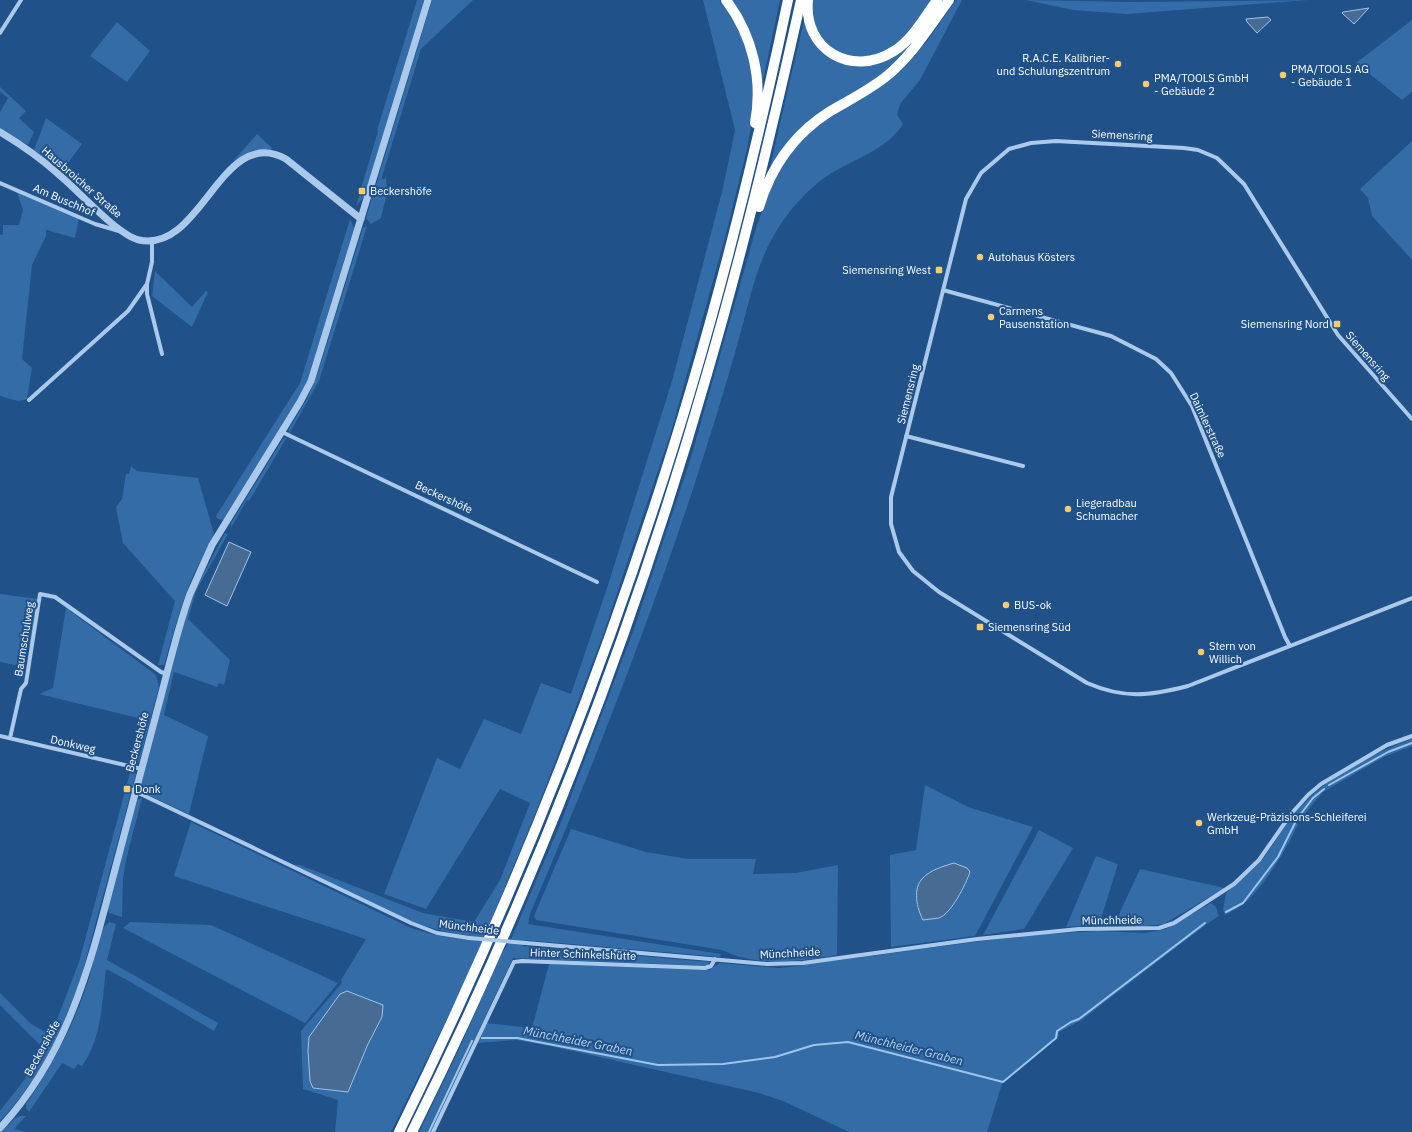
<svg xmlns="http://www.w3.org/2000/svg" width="1412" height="1132" font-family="'IBM Plex Sans',sans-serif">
<rect width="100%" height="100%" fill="#205189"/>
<path fill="#336ca6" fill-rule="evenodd" d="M417 0H424L365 196 356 206 378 131 377 130Z
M432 0H473L421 49 381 180 386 178 387 193 381 218 371 224 366 218Z
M703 0H720L732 17 744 43 751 65 754 110 747 149 726 234 671 432 602 638 538 807 470 972 397 1120 391 1132H335L338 1100 303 1089 301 1031 341 984 342 981 341 980 366 939 174 876 191 822 411 928 435 935 466 940 468 935C410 930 347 891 294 865H300L423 913 474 922 500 880 530 803 500 789 426 909 384 894 437 758 460 769 484 719 521 734 541 683 571 694 608 585 672 381 723 188 735 130ZM347 991 383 1005 382 1017 368 1044 348 1092 313 1088 333 1004 340 994Z
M728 0H780L761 90Z
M811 0H932C919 18 905 40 885 52 858 67 822 51 813 21 811 15 812 7 811 0Z
M940 0H944L905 52 888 71 823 113 770 167 804 20 834 57H888Z
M956 0H962L920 80 900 104 897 115 903 124C888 149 854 159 830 174 807 189 786 213 773 237 756 266 749 303 740 335 726 386 710 436 694 486 646 631 590 774 530 914L528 924 721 954 720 957 525 940 523 946 710 962 707 966 513 958 431 1132H419L460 1047 502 953 512 937 563 817 635 626 691 457 757 225 779 167 807 133 901 70 927 41Z
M1026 0 1132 2 1309 0 1127 14 1073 10Z
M1412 20V92L1402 100 1356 63Z
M117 22 150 51 127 82 90 56Z
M0 87 26 111 19 118 34 132 28 145 0 129V112L8 98 0 91Z
M46 118 82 144 62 171 34 150Z
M257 134 272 148 271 150H255L233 161Z
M1412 141V260L1372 216 1368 198 1360 189Z
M17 192 79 218 75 238 46 230V236L32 265 22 359 32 368 27 399 18 401 0 396V235L3 234V225H19L23 210Z
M350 219 354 228 308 379 298 399 224 520 218 519 216 516 300 383Z
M367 226 319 381 289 434V429L308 397 318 372 363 228Z
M155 271 192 307 206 291 208 292 192 327 152 296Z
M287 437 249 501 247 500 231 528V523L283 439Z
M131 466 137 471 198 478 214 534 191 580 181 607 164 665H158L175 601 123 543 116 507 122 499 126 474H129Z
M225 533 228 534 196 591 188 619 230 660 224 685 219 683 217 687 174 672 164 715 208 736 189 814 144 793 140 788 184 620 195 590Z
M0 594 38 599 31 645 23 644 19 666 0 662Z
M66 608 156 675 159 687 139 762 135 765 146 720 39 694 53 688Z
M1412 739V746L1384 757 1323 792 1302 817 1296 812C1326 777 1368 755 1412 739Z
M131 769 136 774 77 992C57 1041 37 1082 0 1121V1111L25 1079 44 1049 0 1005V993L31 1024 51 1035 79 962Z
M925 785 968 807 1033 827 975 936 891 947 890 855 916 850Z
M142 798 126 860 123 879 122 917 109 913 108 907 137 800Z
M1290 819 1298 824C1287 849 1266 883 1246 902 1240 907 1232 911 1225 915L1223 910 1226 893 1263 859Z
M571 829 646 852 688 859H756L753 874 796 873 838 865 837 955C798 961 759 968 722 950L536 920 534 916Z
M1039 830 1073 848 1024 929 983 935Z
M1096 856 1118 864 1099 925 1066 927Z
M1140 869 1225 888 1164 924 1145 926 1114 925Z
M1211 903 1216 907 1219 916 1208 923 1080 1021 1059 1032 1058 1038 1002 1084 987 1132H849L783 1101 759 1093 555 1047 517 1040 478 1043 486 1023 532 1028 549 964 703 970H709L720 963 779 968 797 966 1025 935 1099 931 1145 933 1166 929Z
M109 922 116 924 107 960 218 1023 214 1031 129 981 106 969C102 1002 102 1038 82 1066L78 1064 74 1069 62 1063 29 1112 26 1108V1104C53 1064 76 1022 90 975 94 962 99 928 109 922Z
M130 922 211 925 338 983 305 1023 123 928Z
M20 1116H26L14 1129 26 1132H1L15 1118Z"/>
<path fill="#486b93" stroke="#9ec5ec" d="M1369 8 1354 24 1342 13 1343 12Z
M1268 17 1271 20 1257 33 1247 22 1246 19Z
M229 542 251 552 227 606 205 595Z
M954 863 967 868 970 872C966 884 951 914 939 918 934 919 928 919 923 920 917 909 912 888 923 878 930 870 944 866 954 863Z
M347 991 383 1005 382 1017 368 1044 348 1092 313 1088 310 1081 308 1051 309 1037 340 994Z"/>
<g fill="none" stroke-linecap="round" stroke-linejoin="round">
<path stroke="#9ec5ec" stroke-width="2" d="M1329 785 1388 752 1412 743
M1300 815 1313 798 1324 789
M1226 912 1243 903 1278 857 1295 823
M482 1038H517L658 1065 723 1064 775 1057 814 1045 848 1042 1003 1082 1056 1038 1057 1031 1071 1022 1079 1019 1205 923
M429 1132 472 1041"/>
<path stroke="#abcaeb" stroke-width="4" d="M0 33 21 0
M0 183 95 224 119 231
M152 241V262L147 284V294L162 354
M943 290 1111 336 1156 359 1171 373 1192 406 1285 637 1290 646
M29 400 128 311 147 284
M1412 419 1338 335 1244 184 1217 158 1198 150 1184 148 1056 141 1031 143 1009 149 981 173 966 199 891 497V524L899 552 913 571 939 592 1087 683C1124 699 1149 696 1188 686L1412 598
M282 432 597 582
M906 436 1023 466
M0 736 142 769
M10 738 21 689 26 683 40 594 55 597 161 672 167 674
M130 789 411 923 437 933 469 938
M526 943 767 964 803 963 977 939 1079 929 1159 928 1174 923 1234 884 1259 860 1291 814 1308 795 1321 784 1387 745 1412 736
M433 1132 514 962 522 961 705 968 711 966 715 959"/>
<path stroke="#abcaeb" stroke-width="7" d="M0 132C20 144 39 157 57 173 77 189 117 235 139 240 202 254 221 123 286 159L361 219
M0 1128C67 1056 89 969 113 877 129 817 145 756 161 696 170 662 178 627 190 594L212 545 300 402 311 381 428 0"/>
<path stroke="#fff" stroke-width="10" d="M726 0C753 36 763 80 755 123
M808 0C803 50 852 78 894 51 912 40 925 17 937 0
M759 207C771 167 793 135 829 112 849 100 870 90 888 75 913 54 930 26 949 0
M399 1132C499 929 584 721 654 507 709 341 752 171 788 0
M412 1132C533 889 632 635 707 374 743 251 773 126 801 0"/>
<path stroke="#abcaeb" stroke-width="4" d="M469 938 526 943"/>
</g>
<g fill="#f9cb6b" stroke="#205189" stroke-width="1.5">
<circle cx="1118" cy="64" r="4"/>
<circle cx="1283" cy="75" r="4"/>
<circle cx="1146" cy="84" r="4"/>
<rect x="358" y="187" width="8" height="8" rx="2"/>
<circle cx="980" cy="257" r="4"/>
<rect x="935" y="266" width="8" height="8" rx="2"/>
<circle cx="991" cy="317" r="4"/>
<rect x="1333" y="320" width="8" height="8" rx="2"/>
<circle cx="1068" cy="509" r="4"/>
<circle cx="1006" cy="605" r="4"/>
<rect x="976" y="623" width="8" height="8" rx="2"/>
<circle cx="1201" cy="652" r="4"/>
<rect x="123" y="785" width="8" height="8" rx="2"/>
<circle cx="1199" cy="823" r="4"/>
</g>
<g text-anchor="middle" stroke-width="4" stroke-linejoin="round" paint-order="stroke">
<g font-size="11" fill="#fff" stroke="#205189" text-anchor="start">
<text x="1110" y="62" text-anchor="end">R.A.C.E. Kalibrier-<tspan x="1110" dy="13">und Schulungszentrum</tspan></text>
<text x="1291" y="73">PMA/TOOLS AG<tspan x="1291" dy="13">- Gebäude 1</tspan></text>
<text x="1154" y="82">PMA/TOOLS GmbH<tspan x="1154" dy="13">- Gebäude 2</tspan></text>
<text x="370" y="195">Beckershöfe</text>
<text x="988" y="261">Autohaus Kösters</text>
<text x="931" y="274" text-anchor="end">Siemensring West</text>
<text x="999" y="315">Carmens<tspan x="999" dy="13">Pausenstation</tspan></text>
<text x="1329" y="328" text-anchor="end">Siemensring Nord</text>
<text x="1076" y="507">Liegeradbau<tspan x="1076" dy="13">Schumacher</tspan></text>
<text x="1014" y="609">BUS-ok</text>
<text x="988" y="631">Siemensring Süd</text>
<text x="1209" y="650">Stern von<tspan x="1209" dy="13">Willich</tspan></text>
<text x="135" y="793">Donk</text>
<text x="1207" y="821">Werkzeug-Präzisions-Schleiferei<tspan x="1207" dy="13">GmbH</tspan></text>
</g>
<g font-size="11" fill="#fff" stroke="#205189">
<text transform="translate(1122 135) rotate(3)" y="4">Siemensring</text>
<text transform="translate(82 182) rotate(41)" y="4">Hausbroicher Straße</text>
<text transform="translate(64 200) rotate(23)" y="4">Am Buschhof</text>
<text transform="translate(1368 356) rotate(49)" y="4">Siemensring</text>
<text transform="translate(908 394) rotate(-76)" y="4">Siemensring</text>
<text transform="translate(1208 425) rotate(65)" y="4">Daimlerstraße</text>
<text transform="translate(444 497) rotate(25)" y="4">Beckershöfe</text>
<text transform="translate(24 639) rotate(-81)" y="4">Baumschulweg</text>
<text transform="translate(137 742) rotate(-75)" y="4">Beckershöfe</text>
<text transform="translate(73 744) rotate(13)" y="4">Donkweg</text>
<text transform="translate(1112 920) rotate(-1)" y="4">Münchheide</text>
<text transform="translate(469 927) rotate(7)" y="4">Münchheide</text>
<text transform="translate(790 953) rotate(-3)" y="4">Münchheide</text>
<text transform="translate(583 954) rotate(2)" y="4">Hinter Schinkelshütte</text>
<text transform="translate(42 1048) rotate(-61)" y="4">Beckershöfe</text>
</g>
<g font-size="12" font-style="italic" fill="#b6d4f2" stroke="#205189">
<text transform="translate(578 1041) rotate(11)" y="4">Münchheider Graben</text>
<text transform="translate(909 1048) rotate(14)" y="4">Münchheider Graben</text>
</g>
</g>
</svg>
